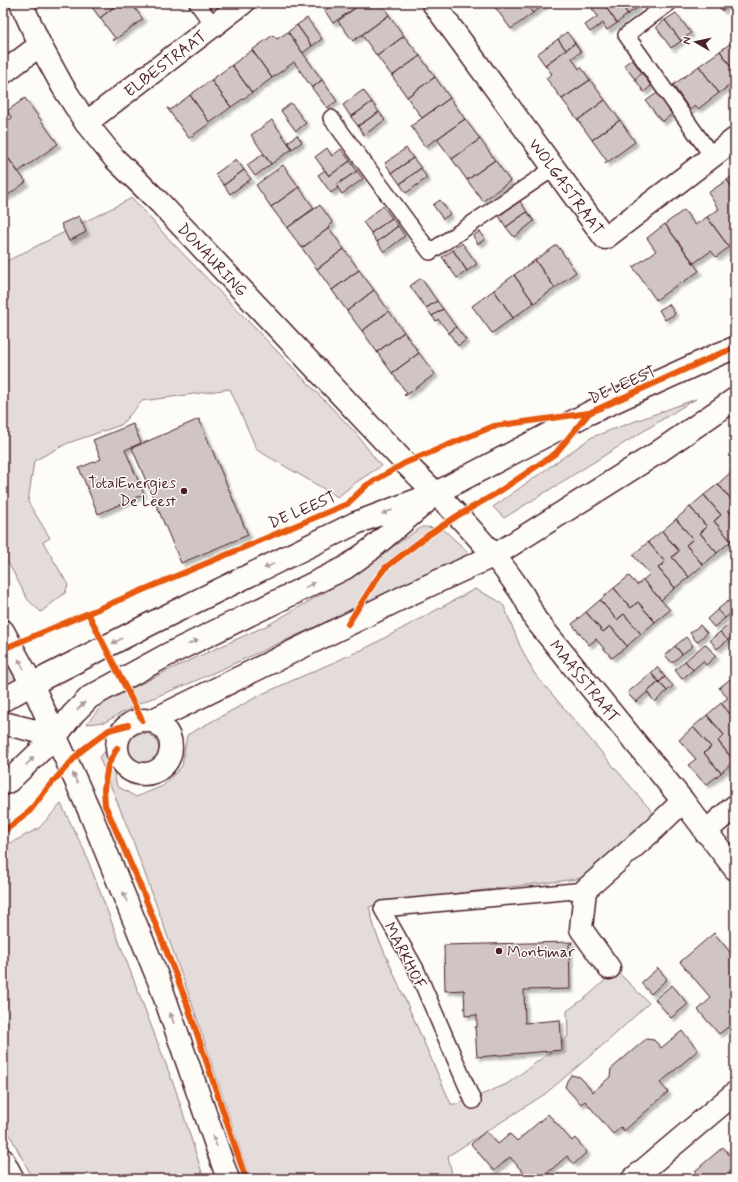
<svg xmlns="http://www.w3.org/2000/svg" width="738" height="1182" font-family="Mynerve,sans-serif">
<defs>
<filter id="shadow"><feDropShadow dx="3.5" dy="3.5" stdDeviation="1" flood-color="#0004"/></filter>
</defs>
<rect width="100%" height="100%" fill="#fdfcf7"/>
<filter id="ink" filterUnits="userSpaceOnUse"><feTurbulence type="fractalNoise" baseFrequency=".025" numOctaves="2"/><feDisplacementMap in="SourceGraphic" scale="8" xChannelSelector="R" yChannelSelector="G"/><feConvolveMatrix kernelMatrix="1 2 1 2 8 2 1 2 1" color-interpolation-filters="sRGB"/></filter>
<g filter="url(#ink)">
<path fill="#e3dcda" stroke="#967e82" d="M132 198 165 235 354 431 381 466 355 483 338 497 257 450 230 389 142 401 121 425 68 443 34 461 28 502 50 538 43 542 68 585 65 593 41 612 28 600 3 553V263Z
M696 399 687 404 504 518 493 507 592 437Z
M422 527 442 528 470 554 386 595 193 682 140 703 105 722 86 724 106 701 173 668 268 625 327 591Z
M475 589 497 600 504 606 520 646 534 673 654 814 585 878 385 902 369 907 376 933 451 1104H457L474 1098 507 1084 556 1048 568 1036 567 1011 589 995 616 970 649 1003 610 1039 545 1094 448 1156 453 1179H250L190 998 133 841 99 757 118 740 112 764 117 786 136 797 163 786 182 766 187 735 262 694 366 648Z
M3 654 17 680 3 688Z
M127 749a16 16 0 1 1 32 0a16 16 0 1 1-32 0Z
M3 736H5C11 747 11 754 3 764Z
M61 804 84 850 175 1088 204 1179H33L3 1122V847L39 828Z"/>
<path fill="#d0c5c4" stroke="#4a1f2b" filter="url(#shadow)" d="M89 3H119L100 18Z
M119 3H131L143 19 113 41 112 40 115 38 100 18Z
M327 3H362L333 23 325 11 328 8Z
M362 3H381L389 15 353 41 338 21Z
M492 3H525L533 13 511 29Z
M525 3H547L533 13Z
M600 3H603L617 23 607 30 603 23 590 32 585 25 598 16 592 9Z
M603 3H620L628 14 617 23Z
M620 3H634L637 8 628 14Z
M717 3H733L722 11Z
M676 13 691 33 681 41 665 20Z
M389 15 404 36 377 56 362 35Z
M307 18 322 39 312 46 297 25Z
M665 20 681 41 671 48 656 27Z
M297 25 312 46 303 53 288 32Z
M288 32 322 80 312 88 294 62 272 78 252 50 273 35 277 39Z
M567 32 575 43 566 50 558 39Z
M404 36 420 56 392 76 377 56Z
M558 39 566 50 545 65 537 54Z
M735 40V72L720 51Z
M575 43 581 52 572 58 579 69 581 67 590 80 562 99 546 78 552 74 545 65Z
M3 48 8 55 3 59Z
M252 50 272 78 252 93 232 65Z
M720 51 735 72V82L719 93 699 66Z
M420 56 435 77 407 97 392 76Z
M632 59 642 73 635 79 624 65Z
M232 65 252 93 231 107 211 80Z
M699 66 719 93 698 109 695 106 690 110 673 85Z
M642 73 651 86 644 92 635 79Z
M435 77 450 98 422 118 407 97Z
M211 80 231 107 210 123 190 95Z
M322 80 337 101 327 108 312 88Z
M590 80 605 100 578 120 562 99Z
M363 90 372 102 351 117 343 105Z
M657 93 672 114 662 122 646 101Z
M190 95 210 123 189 138 167 108H168L170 110Z
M25 98 58 144 18 172 3 151V120L7 118 8 120 12 118 7 111Z
M450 98 465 119 425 147 411 126Z
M605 100 620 120 592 140 578 120Z
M372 102 379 112 358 126 351 117Z
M291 103 306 123 296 131 281 111Z
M379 112 385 120 364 135 358 126Z
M465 119 480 139 452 159 437 139Z
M272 120 292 149 271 164 251 135Z
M620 120 635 142 605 164V163L607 161 592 140Z
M297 135 302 142 292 149 288 142Z
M480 139 495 160 467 180 452 159Z
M327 148 332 156 341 149 350 161 329 176 315 157Z
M406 148 413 158 392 173 385 163Z
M3 151 26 182 4 198 3 196Z
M263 154 271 164 255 176 247 165Z
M413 158 421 168 400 184 392 173Z
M236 159 244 170 224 185 215 174Z
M495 160 510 181 483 201 467 180Z
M350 161 357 171 336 185 338 188 331 193 318 175 325 170 329 176Z
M283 165 299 187 271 207 256 185Z
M421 168 427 178 406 193 400 184Z
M244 170 251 179 230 194 224 185Z
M357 171 363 179 342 194 336 185Z
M735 174V191L727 180Z
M727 180 735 191V243L729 247 707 217 719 209 708 193Z
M299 187 314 208 287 228 271 207Z
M440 200 450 214 443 219 433 205Z
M520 201 527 212 506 227 499 216Z
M320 205 333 223 328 227 329 228 302 248 287 228Z
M383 206 392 218 371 233 363 222Z
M684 210 695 225 707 217 729 247 716 257 711 251 694 263 665 224Z
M527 212 534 221 514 237 506 227Z
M79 216 86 232 69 241 61 224Z
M392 218 398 226 377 242 371 233Z
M665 224 699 271 682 283 681 282 656 300 633 267 656 251 647 238Z
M398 226 405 236 384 252 377 242Z
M329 228 344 249 317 269 302 248Z
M480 231 485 239 478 244 473 236Z
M462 243 477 264 467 271 453 250Z
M557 245 576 272 555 288 535 260Z
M344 249 359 270 332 290 317 269Z
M453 250 467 271 457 278 442 257Z
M535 260 555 288 534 303 514 275Z
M359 270 374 290 347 311 332 290Z
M514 275 534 303 513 318 494 290Z
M421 278 437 301 426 308 410 286Z
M374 290 389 311 362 331 347 311Z
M494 290 513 318 492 333 472 306Z
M437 301 443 309 432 316 426 308Z
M669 304 675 314 665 320 659 310Z
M443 309 456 327 449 333 438 319 436 321 432 316Z
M389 311 404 332 377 352 362 331Z
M456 327 466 340 458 346 449 333Z
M404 332 419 353 392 373 377 352Z
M419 353 435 374 405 396 404 395 407 393 392 373Z
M199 419 248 535 181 563 132 448Z
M133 424 141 443 125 450 144 494 98 514 79 468 101 459 93 440Z
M732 471 735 474V518L728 510 735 504 718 484Z
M718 484 735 504 728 510 735 518V538L731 541 714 521 721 515 704 495Z
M704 495 721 515 714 521 731 541 717 553 700 533 707 527 690 507Z
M690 507 707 527 700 533 717 553 703 565 686 545 693 539 676 519Z
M676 519 693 539 686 545 703 565 689 577 672 557 679 551 662 531Z
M662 531 679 551 672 557 689 577 675 588 658 568 665 562 648 542Z
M648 542 665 562 658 568 675 588 661 600 643 580 650 574 633 555Z
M629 576 637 585 643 580 670 610 655 622 638 602 631 608 614 588Z
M614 588 631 608 638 602 655 622 641 634 624 614 617 620 600 600Z
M600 600 617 620 624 614 641 634 627 646 610 626 603 632 586 612Z
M728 601 735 610 725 618 717 610Z
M717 610 725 618 714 627 707 619Z
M586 612 603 632 610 626 627 646 612 658 596 639 589 645 572 624Z
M731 623 735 628V634L728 640 720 632Z
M700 625 707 633 697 642 690 633Z
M720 632 728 640 717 649 710 640Z
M686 637 693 646 682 654 675 646Z
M705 644 716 656 706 665 703 661 693 670 685 661Z
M675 646 682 654 672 663 665 655Z
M685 661 693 670 682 679 675 670Z
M657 667 665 677 659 682 651 673Z
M651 673 659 682 636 702 627 693Z
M734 676 735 677V720L721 703 728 698 719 688Z
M665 677 673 686 667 691 659 682Z
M659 682 667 691 655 702 647 692Z
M721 703 735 720 734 761 718 741 724 735 707 715Z
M707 715 724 735 718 741 734 761 721 773 704 753 711 747 693 727Z
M693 727 711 747 704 753 721 773 706 785 688 765 696 759 679 740Z
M714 933 735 958V1024L730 1029 728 1027 719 1034 698 1010 711 998 680 962Z
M572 942V944H569L570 989 524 990 525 1023 560 1020 562 1050 477 1057 475 1027H477V1015L465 1016 464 990 445 991 444 945Z
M658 968 667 979 651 994 641 983Z
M672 985 688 1004 671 1018 655 999Z
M682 1031 698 1050 660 1083 668 1092 624 1131 621 1127 613 1134 585 1101 581 1104 565 1087 567 1081 571 1075 580 1077 593 1092 610 1077 611 1069 646 1039 654 1040 661 1048Z
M548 1114 572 1141 575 1138 587 1152 574 1164 567 1156 545 1175 548 1179H529L510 1157 494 1171 471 1144 486 1131 498 1144 510 1134 517 1141Z
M723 1147 735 1162V1178L733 1179H690L696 1173 695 1171Z"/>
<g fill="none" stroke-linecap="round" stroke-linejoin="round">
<defs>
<path id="service" d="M197 3 213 25
M669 3 626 35 712 156
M331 118 430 252 554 168
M473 1101 416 969 382 909 585 890"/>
<g id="minor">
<path id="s1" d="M21 3 40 45 63 87 86 123 115 159 160 203 405 463C444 501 489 544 519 589 526 598 530 609 535 619L683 801 735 869"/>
<path id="s2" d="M433 3 605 238 735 139"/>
<path d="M3 73 40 45"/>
<path id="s3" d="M86 123 243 3"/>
<circle cx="144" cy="747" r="27"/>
<path d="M151 721 408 595 495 555 657 453 735 399"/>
<path d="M705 832 735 806"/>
<path d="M609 968 581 929 585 890 653 830 683 801"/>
<path d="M633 1179 735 1093"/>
</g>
<path id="tertiary" d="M3 700 32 684 152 623 356 523 436 493 589 413 719 354 735 348
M56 736 73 714 90 697 167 655 345 568 370 550 425 503"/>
<path id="secondary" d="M3 631 32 684 89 810 159 981 228 1179
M3 725 7 724 56 736
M3 784 9 781 56 736
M3 1160 13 1179"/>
</defs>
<use href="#service" stroke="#4a1f2b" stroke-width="18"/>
<use href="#minor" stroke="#4a1f2b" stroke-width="25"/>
<use href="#tertiary" stroke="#4a1f2b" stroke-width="25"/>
<use href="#secondary" stroke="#4a1f2b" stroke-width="25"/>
<use href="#service" stroke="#fdfcf7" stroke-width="15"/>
<use href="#minor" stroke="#fdfcf7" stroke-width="22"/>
<use href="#tertiary" stroke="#fdfcf7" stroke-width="22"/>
<use href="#secondary" stroke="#fdfcf7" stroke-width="22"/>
<defs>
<path id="cycleway" d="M88 613 142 720
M348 624 376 580 385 568 427 536 457 516 497 493 556 453 589 413
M3 649 347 504 367 485 405 463 494 426 589 413 719 354 735 348
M117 748 108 765 104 789 105 805 142 890 185 998 246 1179
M3 832 29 812 49 786 81 751 109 730 128 725"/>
</defs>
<use href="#cycleway" stroke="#fdfcf7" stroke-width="8"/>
<use href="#cycleway" stroke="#e8590c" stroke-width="6"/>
</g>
<defs><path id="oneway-solid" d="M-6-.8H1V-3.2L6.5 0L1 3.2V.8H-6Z"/></defs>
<g fill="#ac999b">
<use href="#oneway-solid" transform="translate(387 512) rotate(160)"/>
<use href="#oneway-solid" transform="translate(269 566) rotate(154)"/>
<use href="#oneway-solid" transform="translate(310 585) rotate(-26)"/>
<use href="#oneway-solid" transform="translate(117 641) rotate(153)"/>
<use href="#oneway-solid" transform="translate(193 642) rotate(-26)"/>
<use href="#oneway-solid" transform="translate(21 664) rotate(-118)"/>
<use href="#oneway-solid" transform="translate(81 706) rotate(-45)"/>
<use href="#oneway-solid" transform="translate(30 761) rotate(-44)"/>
<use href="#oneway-solid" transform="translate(75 778) rotate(-114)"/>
<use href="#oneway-solid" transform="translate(125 897) rotate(-112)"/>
<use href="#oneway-solid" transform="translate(172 1018) rotate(-109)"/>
<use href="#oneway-solid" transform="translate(215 1141) rotate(-109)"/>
</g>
</g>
<g fill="#4a1f2b" stroke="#fdfcf7" stroke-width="1.5">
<circle cx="184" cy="491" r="4"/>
<circle cx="499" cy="951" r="4"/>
</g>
<g text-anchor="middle" stroke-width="3" stroke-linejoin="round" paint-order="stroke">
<g font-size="16" fill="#4a1f2b" stroke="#fdfcf7">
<text dy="6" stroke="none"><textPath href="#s3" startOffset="99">ELBESTRAAT</textPath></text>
<text dy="6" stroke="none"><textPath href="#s2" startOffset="227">WOLGASTRAAT</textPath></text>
<text dy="6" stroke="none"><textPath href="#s1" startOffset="323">DONAURING</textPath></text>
<text transform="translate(622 384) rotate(-24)" y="6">DE LEEST</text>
<text transform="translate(302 509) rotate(-23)" y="6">DE LEEST</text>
<text dy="6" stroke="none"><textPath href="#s1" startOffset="887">MAASSTRAAT</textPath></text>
<text transform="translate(406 955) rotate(62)" y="6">MARKHOF</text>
</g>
<g font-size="16" fill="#4a1f2b" stroke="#fdfcf7" text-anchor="end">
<text x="176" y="488">TotalEnergies<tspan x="176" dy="18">De Leest</tspan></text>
<text x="507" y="957" text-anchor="start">Montimar</text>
</g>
</g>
<rect width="738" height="1182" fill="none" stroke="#fdfcf7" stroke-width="16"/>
<rect x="8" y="8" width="722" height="1166" fill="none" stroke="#4a1f2b" stroke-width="1.5" filter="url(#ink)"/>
<g transform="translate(696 42) rotate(279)" stroke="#fdfcf7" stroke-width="3" paint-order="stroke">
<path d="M0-3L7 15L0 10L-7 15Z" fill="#4a1f2b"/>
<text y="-6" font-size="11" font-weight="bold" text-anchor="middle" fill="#4a1f2b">N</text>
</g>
</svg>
